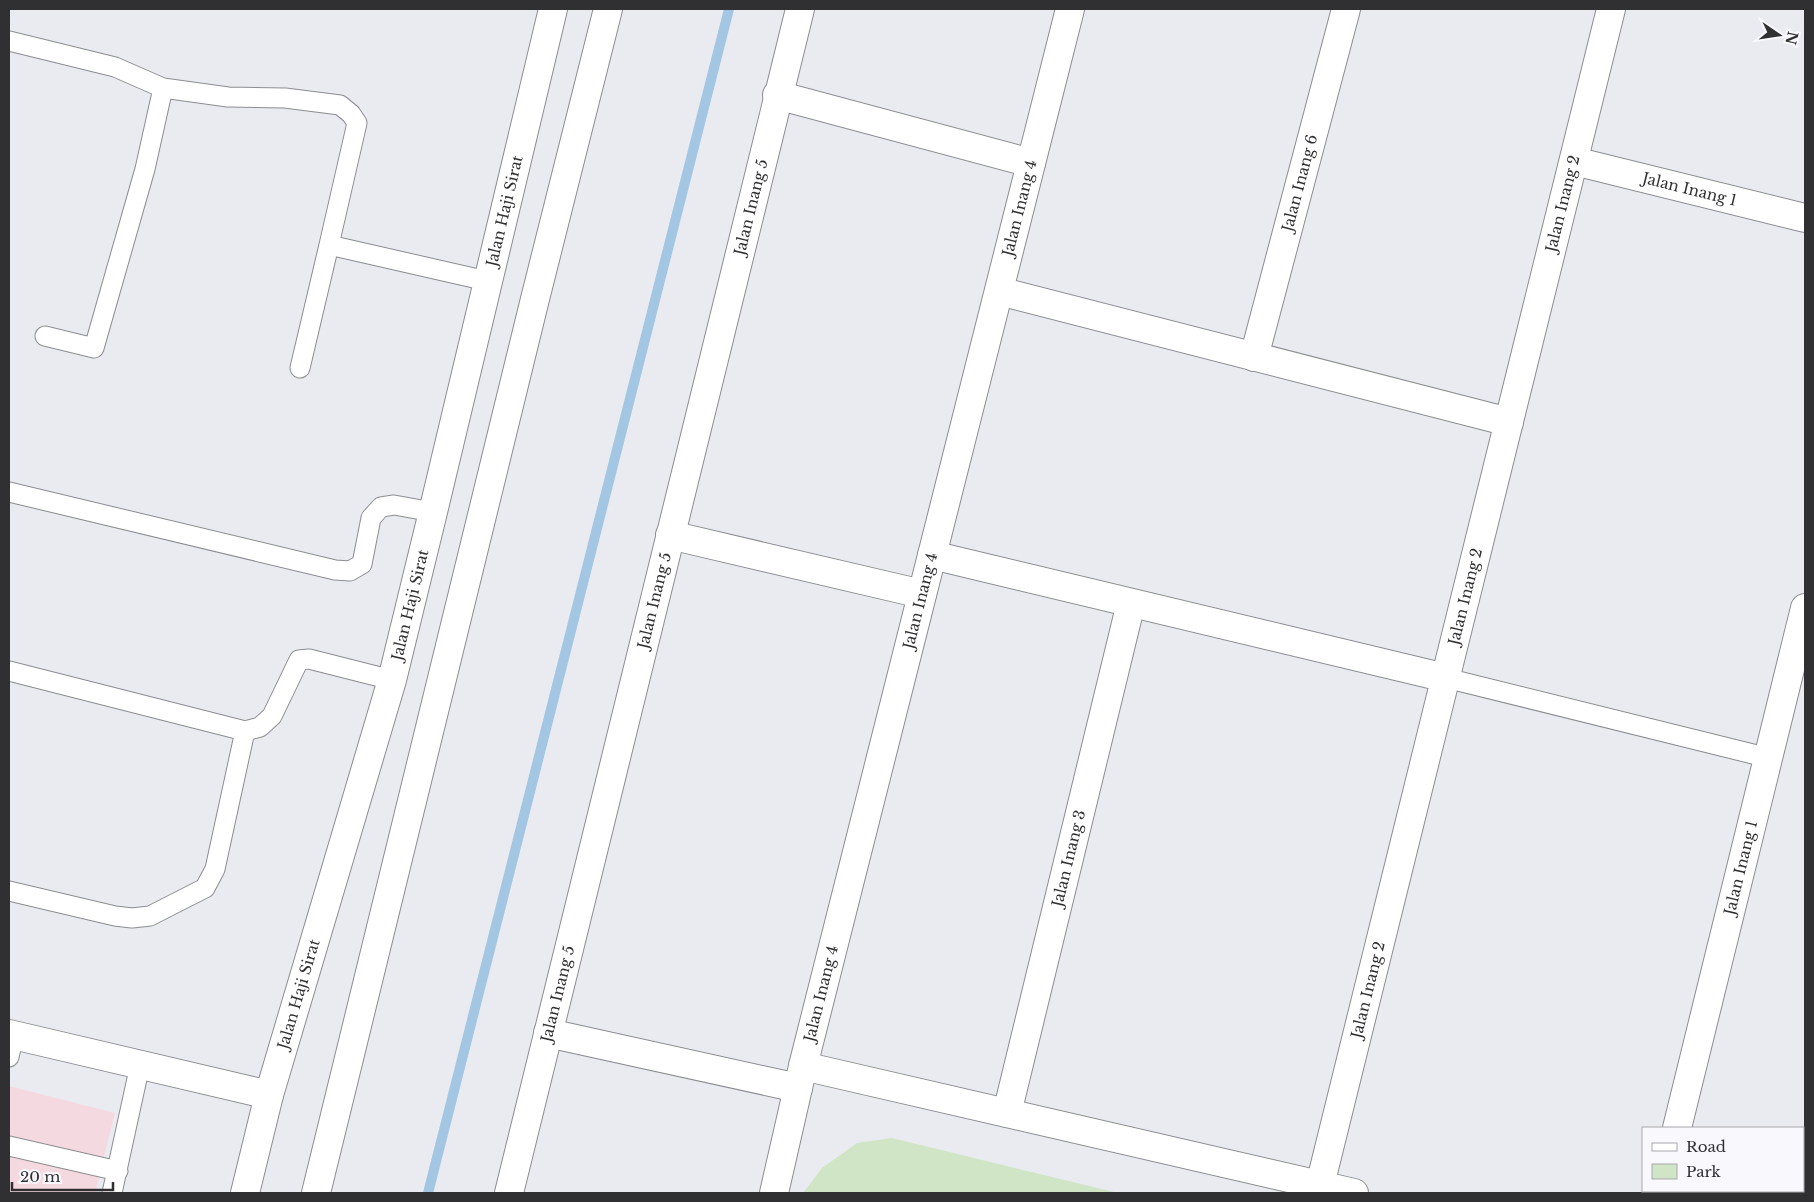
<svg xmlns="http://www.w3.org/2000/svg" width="1814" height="1202" font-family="'Libre Baskerville',serif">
<rect width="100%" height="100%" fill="#eaebf0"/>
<path fill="#f4dae0" d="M9 1086 115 1113 95 1193H9Z"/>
<path fill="#d0e5c6" d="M892 1138 1118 1193H803L822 1168 857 1143Z"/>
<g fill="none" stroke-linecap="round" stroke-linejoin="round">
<path stroke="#a3c6e2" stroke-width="10" d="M428 1193 729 9"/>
<defs>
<path id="service" d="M9 41 115 67 163 88
M45 336 94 348 145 169 163 88 228 97 285 98 340 105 351 114 357 123 329 245 487 281
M300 368 329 245
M9 492 335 570 350 571 362 564 371 518 381 507 394 505 433 512
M9 671 245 731 260 727 272 716 299 660 309 659 392 680
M1446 678 1769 758
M9 891 115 916 132 918 150 916 205 888 215 869 245 731
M9 1057 14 1035
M9 1146 118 1171
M112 1193 140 1065"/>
<g id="minor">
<path d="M777 95 1031 163"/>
<path id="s1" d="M1574 161 1805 218"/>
<path d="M999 291 1509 422"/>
<path id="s2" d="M1254 357 1346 9"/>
<path d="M670 535 922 594"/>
<path d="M932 555 1446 678"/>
<path d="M548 1033 798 1088"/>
<path d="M9 1034 269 1095"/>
<path d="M803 1066 1354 1193"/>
<path id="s3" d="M1007 1113 1131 603"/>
<path id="s4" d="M1677 1128 1805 608"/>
<path id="s5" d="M1320 1185 1611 9"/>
<path id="s6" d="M509 1193 800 9"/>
<path id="s7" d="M774 1193 803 1066 1070 9"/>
<path d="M1661 1193 1662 1191"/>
</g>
<g id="secondary">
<path id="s8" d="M245 1193 269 1095 392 680 433 512 553 9"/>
<path d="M316 1193 535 299 608 9"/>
</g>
</defs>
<use href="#service" stroke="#8c8d91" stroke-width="21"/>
<use href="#minor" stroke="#8c8d91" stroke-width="30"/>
<use href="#secondary" stroke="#8c8d91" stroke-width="30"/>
<use href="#service" stroke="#fff" stroke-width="19"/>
<use href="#minor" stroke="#fff" stroke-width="28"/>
<use href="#secondary" stroke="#fff" stroke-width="28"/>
</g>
<g text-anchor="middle" stroke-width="5" stroke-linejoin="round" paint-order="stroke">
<g font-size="15" fill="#303032" stroke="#f8f8fd">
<text dy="5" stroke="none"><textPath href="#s2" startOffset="180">Jalan Inang 6</textPath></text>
<text dy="5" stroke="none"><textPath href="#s1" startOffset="119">Jalan Inang 1</textPath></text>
<text dy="5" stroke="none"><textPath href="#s5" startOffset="1011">Jalan Inang 2</textPath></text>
<text dy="5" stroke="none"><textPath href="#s6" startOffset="1015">Jalan Inang 5</textPath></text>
<text dy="5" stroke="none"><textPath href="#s7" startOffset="1015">Jalan Inang 4</textPath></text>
<text dy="5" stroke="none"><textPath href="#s8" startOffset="1016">Jalan Haji Sirat</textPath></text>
<text dy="5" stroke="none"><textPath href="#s5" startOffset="606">Jalan Inang 2</textPath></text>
<text dy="5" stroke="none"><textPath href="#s6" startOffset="610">Jalan Inang 5</textPath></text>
<text dy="5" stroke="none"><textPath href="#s7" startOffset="610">Jalan Inang 4</textPath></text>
<text dy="5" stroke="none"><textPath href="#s8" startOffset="611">Jalan Haji Sirat</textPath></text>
<text dy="5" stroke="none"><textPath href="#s3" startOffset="262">Jalan Inang 3</textPath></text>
<text dy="5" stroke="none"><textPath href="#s4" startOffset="268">Jalan Inang 1</textPath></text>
<text dy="5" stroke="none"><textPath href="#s5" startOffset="201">Jalan Inang 2</textPath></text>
<text dy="5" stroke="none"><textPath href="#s8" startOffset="206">Jalan Haji Sirat</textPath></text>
<text dy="5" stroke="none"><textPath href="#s7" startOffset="205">Jalan Inang 4</textPath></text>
<text dy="5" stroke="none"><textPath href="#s6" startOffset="205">Jalan Inang 5</textPath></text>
</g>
</g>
<rect width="1814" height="1202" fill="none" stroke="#303032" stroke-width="20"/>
<rect x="1642" y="1127" width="162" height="65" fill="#f8f8fd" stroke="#a8a8ac"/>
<rect x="1652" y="1143" width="25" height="8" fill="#ffffff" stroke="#a8a8ac"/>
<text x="1686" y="1152" font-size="15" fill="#303032">Road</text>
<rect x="1652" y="1164" width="25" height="15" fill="#d0e5c6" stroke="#a8a8ac"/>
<text x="1686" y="1177" font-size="15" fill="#303032">Park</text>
<g transform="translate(1779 35) rotate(103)" stroke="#f8f8fd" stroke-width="4" paint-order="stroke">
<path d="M0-4L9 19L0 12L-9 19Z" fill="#303032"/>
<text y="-8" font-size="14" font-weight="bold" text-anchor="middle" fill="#303032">N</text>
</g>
<path d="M12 1182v8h101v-8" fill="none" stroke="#303032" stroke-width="2.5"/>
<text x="20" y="1182" font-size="15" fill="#303032" stroke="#f8f8fd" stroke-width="4" paint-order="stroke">20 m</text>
</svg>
